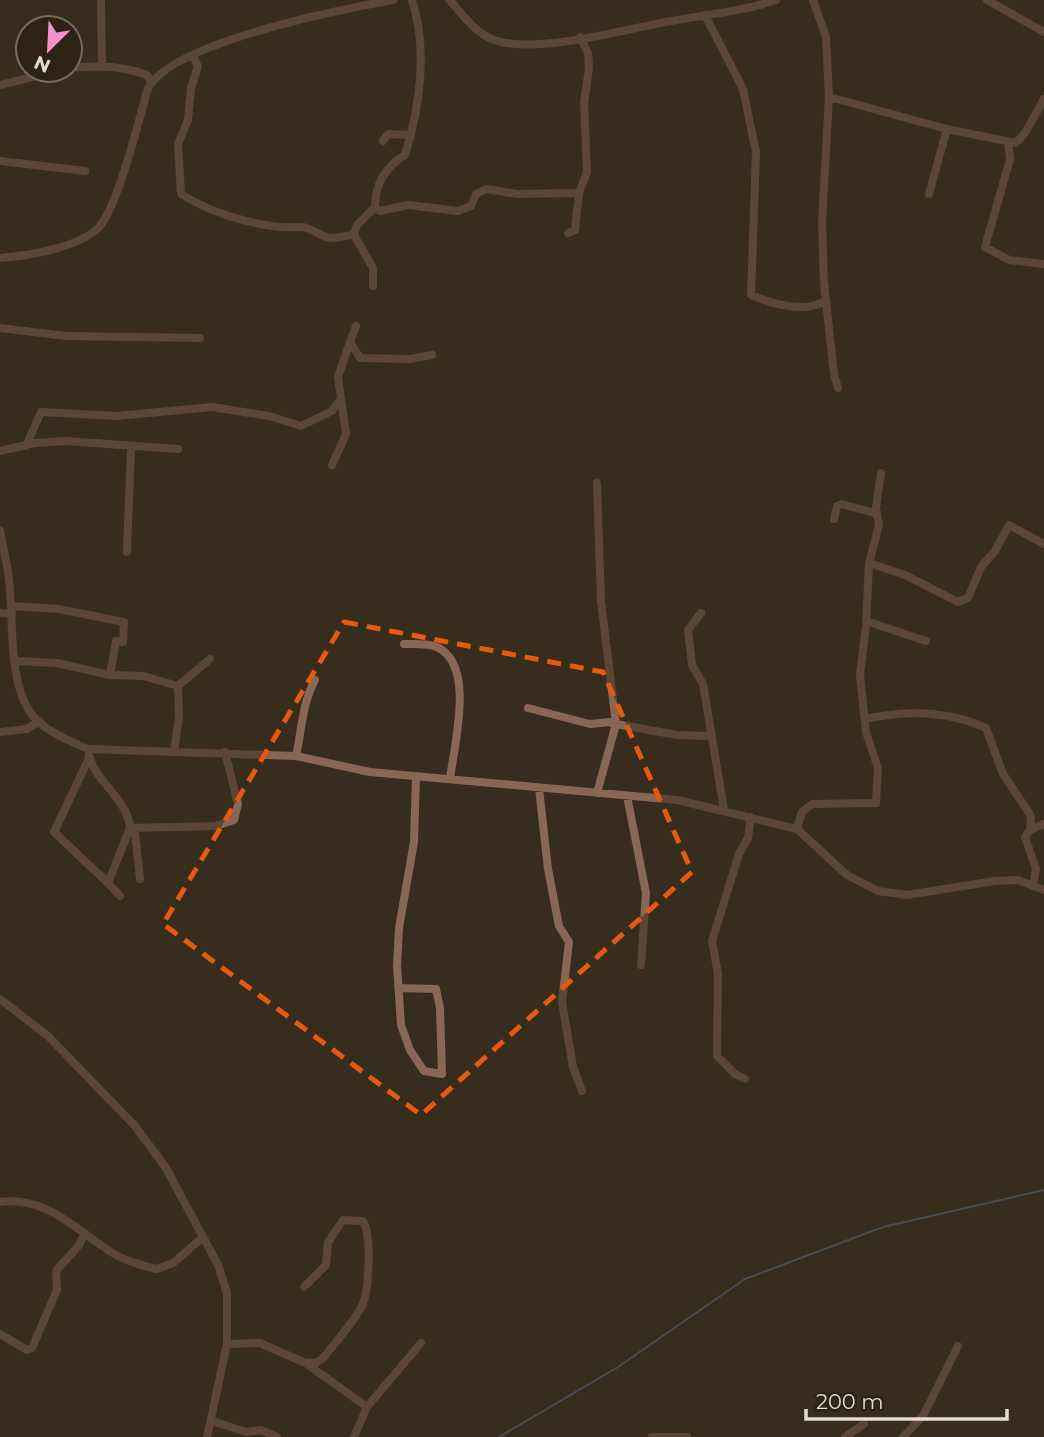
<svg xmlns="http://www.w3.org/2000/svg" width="1044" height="1437" font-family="Montserrat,sans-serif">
<rect width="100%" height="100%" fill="#372d1e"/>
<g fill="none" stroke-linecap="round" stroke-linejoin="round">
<path stroke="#5a7896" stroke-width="2" d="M499 1437 618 1367 745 1279 883 1227 1044 1190"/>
<path stroke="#8a6755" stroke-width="8" d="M101 0 102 66
M449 0C465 16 477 37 501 42 544 52 622 30 666 22 702 15 741 12 776 0
M813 0 826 37 829 97 822 222 824 283 834 374 838 388
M987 0 1044 32
M705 15 743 89 756 152 751 295C773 304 806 314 826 300
M193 57 198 66 191 88 188 120 178 144 181 194C214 215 263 229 301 227 312 227 321 238 332 238 339 238 346 235 354 235
M70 68C96 65 122 65 147 75L151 82
M0 85 61 70
M829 97 947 129 1016 143 1025 133 1044 99
M383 141 388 134 411 135
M1008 142 1010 159 985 247 1009 260 1044 264
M0 161 85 171
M929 194 947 129
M375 207C375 184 385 167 405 155 420 107 428 49 412 0
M568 233 575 230 579 193 587 172 584 103 589 68 588 53 580 37
M0 258C27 256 78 248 98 228 117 210 139 120 147 91 166 43 343 9 393 0
M373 286V268L354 235 357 225 375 207 380 211 408 205 458 211 471 206 476 194 486 189 517 194 579 193
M356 326 350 342 360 358 410 359 432 355
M0 328 66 336 200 338
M26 446 41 412 117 416 212 407 269 416 301 426 332 411 341 399
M0 451 34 443 66 441 178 449
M332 465 346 434 338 377 350 342
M597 483 601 601 616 724 597 793
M834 519 837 506 842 504 874 513 876 508
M0 531C3 547 7 563 9 579 14 618 7 684 33 716 46 732 70 741 88 749L296 756 370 772 677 800 797 829 847 875 878 891 907 895 995 881 1018 880 1044 890
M127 552 131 447
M869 563 905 575 958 602 968 598 981 567 995 551 1009 525 1044 544
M11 606 59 609 124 622 123 642 116 641 110 675
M0 613 12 614
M701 613 688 630 692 665 703 684 724 810
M866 621 926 641
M404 644C414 644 428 643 437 647 476 665 454 745 450 779
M15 661 57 663 110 675 143 676 178 686 210 659
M528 708 590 724 610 722 616 726
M865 719C906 710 947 710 986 728L1003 774 1031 816 1030 830 1025 837 1036 869 1033 884
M616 724 677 735 711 736
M0 732 27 729 40 721
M174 752 179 717 178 686
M89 755C96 784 127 797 130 828L135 833 140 879
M296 756C302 729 302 704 315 680
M89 758 54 832 108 883
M539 788 548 869 559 926 569 942 562 1002 573 1067 582 1091
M627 796 646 893 641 965
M797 829 802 812 812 804 876 803 878 768 866 732 860 675 866 626 869 563 879 525 876 508 881 473
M1030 830 1044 824
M120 896 108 883 130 828 216 826 234 820 238 804 225 752
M400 988 436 989 440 1008 442 1074 424 1071 410 1050 401 1025 397 966 399 928 414 842 416 777
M0 999 48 1036 135 1126 166 1168 218 1265 227 1293V1344L207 1437
M745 1079 735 1074 717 1056 718 974 712 941 739 854 748 838 751 817
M0 1202C46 1196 75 1229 111 1252 125 1261 141 1265 157 1269L173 1263 202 1238
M0 1334 27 1350 32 1348 57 1290 56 1271 79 1245 85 1233
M227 1344 260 1343 303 1362 316 1363 323 1358C332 1347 356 1319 362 1306 369 1291 372 1235 363 1221L343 1220 328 1242 326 1265 304 1287
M307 1364 367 1407
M212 1421 246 1432 261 1430 277 1437
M354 1437 367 1407 421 1343
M652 1437H687
M845 1437 864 1424
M903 1437 923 1416 958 1346"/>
</g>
<path d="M0 0H1044V1437H0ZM344 622 603 672 692 872 421 1115 163 924Z" fill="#372d1e" fill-opacity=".55" fill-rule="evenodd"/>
<path fill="none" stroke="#e8590c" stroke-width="5" stroke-dasharray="14 9" stroke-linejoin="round" d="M344 622 603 672 692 872 421 1115 163 924Z"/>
<g transform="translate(49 49) rotate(204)"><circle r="33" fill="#2c2315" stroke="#746d61" stroke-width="2"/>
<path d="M0-5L12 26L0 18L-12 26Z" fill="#f690cf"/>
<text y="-10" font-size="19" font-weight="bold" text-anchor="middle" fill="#e1dbd2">N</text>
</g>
<path d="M806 1409v10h201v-10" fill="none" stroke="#e1dbd2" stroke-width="3.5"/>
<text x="816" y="1409" font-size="21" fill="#e1dbd2" stroke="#2c2315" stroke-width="5" paint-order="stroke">200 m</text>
</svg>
